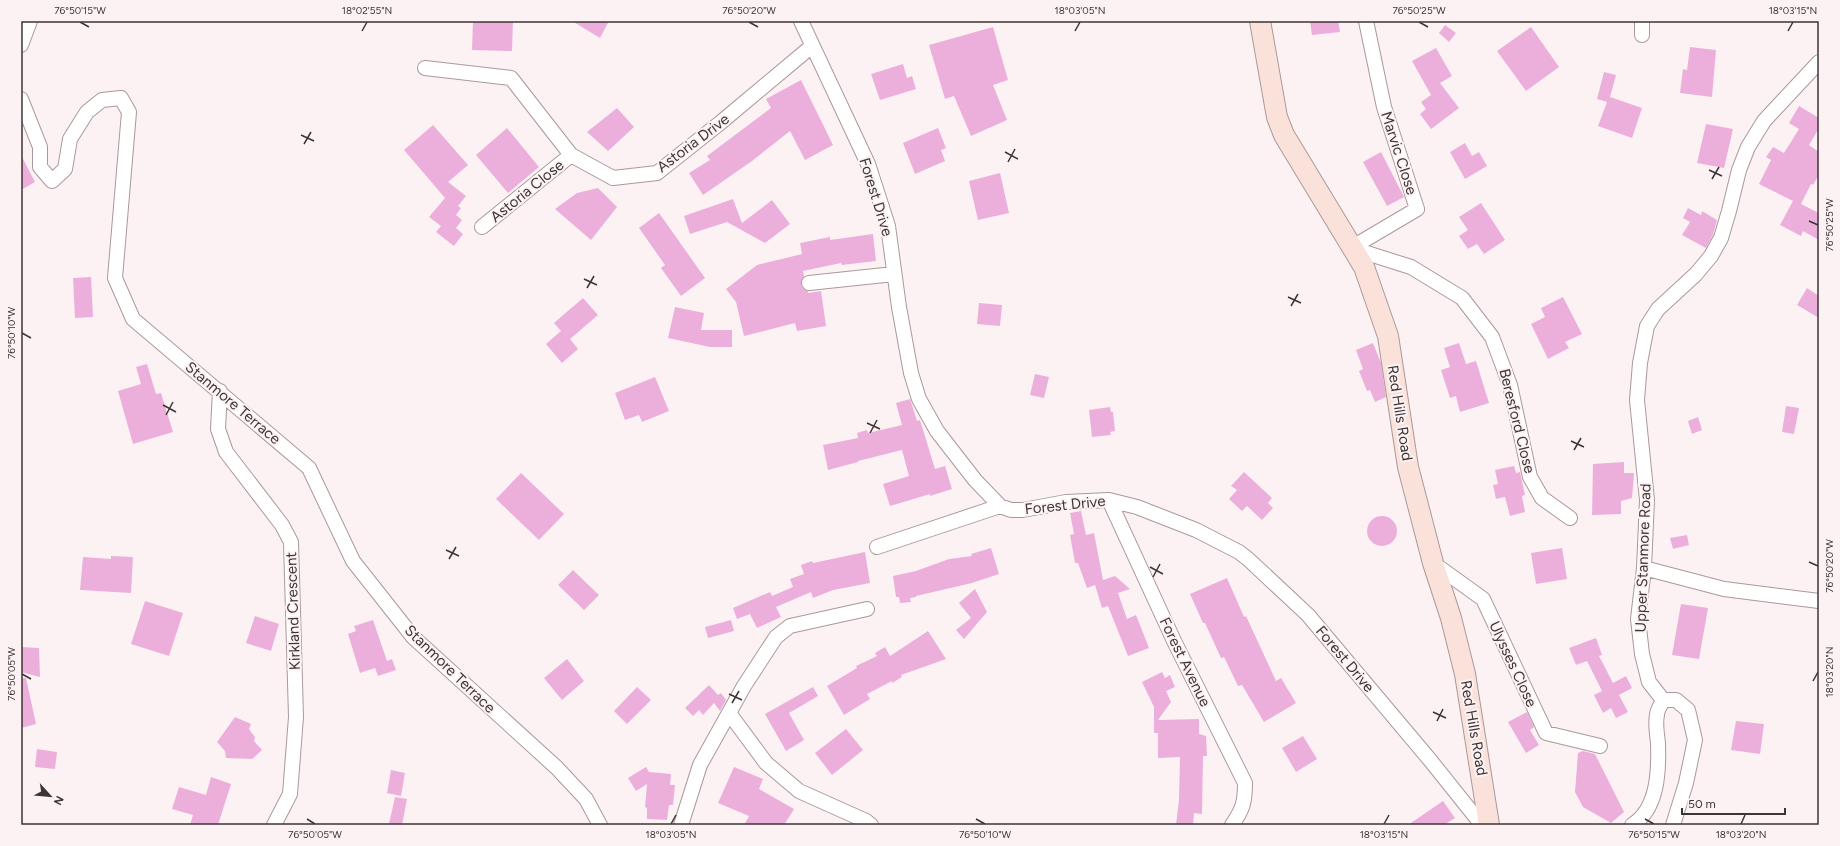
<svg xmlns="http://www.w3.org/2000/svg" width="1840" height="846" font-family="Figtree,sans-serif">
<rect width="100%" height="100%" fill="#fdf2f3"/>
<path fill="#ecafdc" d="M473 21H513L512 51 472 50Z
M572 21H609L600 38Z
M1310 21H1338L1340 32 1312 35Z
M1445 25 1456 33 1449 42 1439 33Z
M993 27 1008 80 993 85 1007 120 971 136 954 96 945 99 929 45Z
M1531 27 1559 67 1526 91 1497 51Z
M1690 47 1716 50 1712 97 1680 93 1683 69 1687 70Z
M1436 48 1452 76 1440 83 1459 108 1431 129 1420 114 1426 109 1421 102 1431 95 1412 61Z
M903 64 907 78 912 76 916 89 880 100 871 74Z
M1604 72 1616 75 1610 97 1642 108 1632 138 1598 126 1607 102 1597 99Z
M801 80 833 145 805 160 790 131 752 161 703 195 689 173 710 160 707 156 771 108 766 99Z
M1799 106 1819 118V128L1809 145 1819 152V175L1813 185 1811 184 1801 204 1819 213V240L1803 231 1801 236 1780 225 1793 201 1759 184 1771 160 1766 157 1773 147 1784 153 1799 129 1789 123Z
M617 108 634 127 608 151 587 132Z
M1706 124 1733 129 1724 168 1697 163Z
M433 125 468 165 448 182 466 196 458 206 461 208 456 215 462 220 456 228 463 234 454 246 436 232 441 226 429 217 445 198 404 150Z
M507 128 539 167 508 193 476 155Z
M938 128 946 148 941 150 945 161 915 174 903 143Z
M1465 143 1472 156 1479 152 1487 166 1465 179 1450 152Z
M1381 152 1404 197 1387 206 1363 162Z
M21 155 35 182 21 190Z
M1000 173 1009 213 978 220 969 181Z
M598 188 617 207 591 240 555 209 577 193Z
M733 199 742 223 772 200 790 224 765 243 727 222 690 234 684 216Z
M1481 203 1505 240 1484 254 1477 244 1468 249 1459 236 1468 230 1459 217Z
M1688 208 1701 215 1702 211 1717 220 1713 235 1706 248 1682 235 1690 222 1683 218Z
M659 213 705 278 681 296 661 268 665 265 639 228Z
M873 234 876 261 842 265 841 263 803 271 804 276 801 284 802 288 808 291V293L821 291 826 326 797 331 795 323 744 336 736 302 726 289 757 265 802 254 800 243 830 237V240Z
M91 277 93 317 75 318 73 278Z
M1807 288 1819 296V318L1797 305Z
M1563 297 1582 334 1565 342 1569 348 1548 359 1531 324 1545 317 1541 308Z
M583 298 598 315 570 339 578 349 562 363 546 344 561 331 554 323Z
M979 303 1002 305 1000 326 977 324Z
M675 307 704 313 701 330H732V347H710L668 338Z
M1373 343 1381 363 1386 397 1375 402 1370 390 1367 391 1359 371 1363 369 1356 350Z
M1459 343 1466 364 1476 361 1489 403 1460 412 1456 396 1450 398 1441 370 1450 367 1444 348Z
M147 364 156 394 161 393 173 432 133 444 118 391 141 384 136 367Z
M1035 374 1049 377 1044 398 1030 395Z
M655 377 669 411 642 422 639 415 625 420 615 393Z
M910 399 917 421 920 420 935 469 945 466 952 489 930 496V494L890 506 883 484 909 476 902 450 858 461V462L828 470 823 445 858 438 857 433 867 430 868 433 902 425 896 403Z
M1786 406 1799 408 1794 434 1782 432Z
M1110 407 1111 412H1113L1115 431 1110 432 1111 435 1092 437 1089 410Z
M1698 417 1702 430 1692 434 1688 421Z
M1624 462V473H1634L1632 498 1621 501V514L1592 515 1593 464Z
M1514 466 1516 473 1520 472 1525 495 1522 496 1525 512 1510 516 1505 497 1496 499 1493 485 1498 484 1495 470Z
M1244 472 1272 498 1268 503 1273 508 1262 520 1247 506 1242 511 1229 499 1237 490 1231 486Z
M521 473 564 514 539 540 496 499Z
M1081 511 1086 535 1094 533 1103 580 1115 576 1130 589 1118 593 1127 619 1136 615 1149 648 1128 656 1108 606 1102 608 1095 585 1087 588 1078 563H1075L1070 535 1074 534 1070 513Z
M1367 531a15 15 0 1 1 30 0a15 15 0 1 1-30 0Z
M1687 535 1689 545 1673 549 1670 538Z
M991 548 999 574 972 583 916 596V597L910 598 911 602 900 603 899 597H896L893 576 916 571 949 559 972 556 971 554Z
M1562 548 1567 579 1536 584 1531 553Z
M865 552 870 583 833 590 813 598 811 592 776 607 781 617 757 628 750 614 737 619 733 608 770 592 772 596 793 587 790 579 804 574 801 565 812 561 813 563Z
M111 556 133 557 131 593 80 590 83 557 111 559Z
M573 570 599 595 584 610 558 585Z
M1227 578 1244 617 1246 616 1276 681 1281 678 1296 703 1264 722 1242 685 1238 686 1224 657 1221 658 1205 623H1203L1190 594Z
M975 589 987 612 964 639 956 630 971 618 959 603Z
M145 601 183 613 169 656 131 644Z
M1681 604 1708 608 1699 659 1672 655Z
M255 616 279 624 271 651 246 643Z
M373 620 387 661 392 659 396 670 378 676 375 668 360 673 348 634 356 631 354 626Z
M731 620 734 631 708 638 705 627Z
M928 631 946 659 901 675 902 677 892 683V681L867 694 870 699 844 715 827 686 857 668 856 666 877 656 875 653 885 647 890 656Z
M1596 638 1602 655 1599 656 1613 683 1626 676 1632 688 1619 695 1628 712 1616 718 1611 708 1603 713 1594 695 1602 691 1587 661 1576 665 1569 648Z
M21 647 39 648 40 677 21 672Z
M567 659 584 681 562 700 544 678Z
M1162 672 1165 678 1170 675 1175 687 1166 691 1171 702 1158 720 1199 719V734L1206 736 1207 756H1203L1202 814 1194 813 1193 825H1176L1179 800 1180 757 1158 758V733H1154V707L1142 682Z
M21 678H26L36 724 21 728Z
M709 685 718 695 721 693 726 700 720 711 714 703 703 715 699 710 693 716 685 708Z
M637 687 651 700 627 724 614 711Z
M813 687 818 696 789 713 804 740 786 751 765 714Z
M1527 712 1534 727 1530 730 1539 745 1526 753 1508 722Z
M235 717 251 724 249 729 255 737 254 741 262 750 252 759 226 758 225 751 217 742Z
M1736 721 1764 724 1760 754 1731 750Z
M846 729 863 750 832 775 815 753Z
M1303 736 1317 759 1296 772 1282 748Z
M37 749 57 752 55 769 35 767Z
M1583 751 1595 754 1624 812 1611 823 1583 807 1575 792 1578 753Z
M646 767 649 772 671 774 670 785H675L673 805H669L667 820 647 819V808L645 807 647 784 636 791 628 778Z
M734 767 763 779 759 789 794 809 784 825H744L749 816 718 803Z
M391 770 405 773 401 796 387 793Z
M211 777 231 784 218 825H190L193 815 172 809 179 787 206 795Z
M395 797 407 799 402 825 389 824Z
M1443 801 1455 818 1444 825H1408Z"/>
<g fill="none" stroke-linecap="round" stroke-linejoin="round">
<defs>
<path id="minor" d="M801 21 868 164 888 226 899 307 911 373 919 399 937 431 975 480 1000 506 1011 510H1023L1066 502 1109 500 1137 507 1196 530 1239 552 1248 559 1308 615 1430 760 1482 825
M1642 35V21
M21 45 30 21
M425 68 511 78 571 155 613 178 657 173 720 123 812 46
M21 99 40 147V167L52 181 65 169 70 139 87 112 102 100 121 98 129 112 115 278 133 319 309 468 353 561 413 637 557 768 586 799 600 825
M482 227 571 155
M1351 248 1411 267 1462 298 1492 337 1510 385 1530 477 1542 498 1570 518
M1351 248 1417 209 1384 107 1366 21
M809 283 894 274
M220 391 218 429 226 452 282 525 291 542 296 717 290 794 274 825
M1109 500 1175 643 1245 783C1245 802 1243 809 1232 825
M877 547 1000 506
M1433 563 1483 599 1546 733 1600 746
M1644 568 1724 589 1819 601
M1663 700 1649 682 1642 654 1638 619 1644 568 1647 500 1637 400 1640 363 1647 326 1658 309 1696 274 1711 256 1721 238 1729 211 1739 170 1748 147 1764 121 1819 62
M729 713 766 763 799 791 866 821 871 825
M681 825 700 765 744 686 776 637 790 626 867 609
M1632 825C1658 809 1659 771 1658 743 1657 734 1655 723 1657 715 1657 710 1661 705 1663 700H1676L1688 710 1695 740 1686 783 1673 825"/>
<path id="secondary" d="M1260 21 1277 117 1284 135 1364 267 1388 336 1408 467 1433 563 1451 618 1465 674 1489 825"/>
</defs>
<use href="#minor" stroke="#a9999b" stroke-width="16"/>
<use href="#secondary" stroke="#a9999b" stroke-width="22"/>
<use href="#minor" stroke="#fff" stroke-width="14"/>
<use href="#secondary" stroke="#fae2da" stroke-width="20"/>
</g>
<path fill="none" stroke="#3c3536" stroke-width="1.5" d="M80 22 89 27M749 22 758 27M1419 22 1428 27M362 31 367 22M1075 31 1080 22M1788 31 1793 22M301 135 314 141M304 144 311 132M1005 152 1018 159M1008 162 1015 149M1709 170 1722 176M1712 179 1719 167M1809 221 1818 225M584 279 597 285M587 288 594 276M1288 297 1301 303M1291 306 1298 294M22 333 31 338M163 405 176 412M166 415 173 402M867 423 880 429M870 433 877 420M1571 441 1584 447M1574 450 1581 438M446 550 459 556M449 559 456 547M1809 562 1818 566M1150 567 1163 574M1153 577 1160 564M22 674 31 679M1813 681 1818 672M729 694 742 700M732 703 739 691M1433 712 1446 718M1437 721 1443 709M307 819 315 824M976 819 985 824M1645 819 1654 824M671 824 676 815M1384 824 1389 815M1741 824 1745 815"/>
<g text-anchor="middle" stroke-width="4" stroke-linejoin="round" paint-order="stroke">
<g font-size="15" fill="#3c3536" stroke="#fdf2f3">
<text transform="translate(693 143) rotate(-37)" y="5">Astoria Drive</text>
<text transform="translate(1399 153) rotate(72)" y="5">Marvic Close</text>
<text transform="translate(527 191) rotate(-39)" y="5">Astoria Close</text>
<text transform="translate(876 197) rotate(73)" y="5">Forest Drive</text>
<text transform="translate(233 403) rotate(40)" y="5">Stanmore Terrace</text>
<text transform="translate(1400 413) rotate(81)" y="5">Red Hills Road</text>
<text transform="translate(1517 421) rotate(76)" y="5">Beresford Close</text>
<text transform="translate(1065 505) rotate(-6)" y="5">Forest Drive</text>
<text transform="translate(1643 558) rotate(-88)" y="5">Upper Stanmore Road</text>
<text transform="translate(293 611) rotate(-92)" y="5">Kirkland Crescent</text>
<text transform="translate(1345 659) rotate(50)" y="5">Forest Drive</text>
<text transform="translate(1185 662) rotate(64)" y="5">Forest Avenue</text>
<text transform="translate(1513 664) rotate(65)" y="5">Ulysses Close</text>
<text transform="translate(450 669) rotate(44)" y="5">Stanmore Terrace</text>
<text transform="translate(1474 728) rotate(80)" y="5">Red Hills Road</text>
</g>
</g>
<rect width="1840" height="846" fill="none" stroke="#fdf2f3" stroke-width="44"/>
<g transform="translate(50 796) rotate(117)" stroke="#fdf2f3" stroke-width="3" paint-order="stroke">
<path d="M0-3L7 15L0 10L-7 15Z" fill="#3c3536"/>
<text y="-6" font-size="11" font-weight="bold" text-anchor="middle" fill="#3c3536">N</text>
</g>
<path d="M1682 808v6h103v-6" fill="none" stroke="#3c3536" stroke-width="2"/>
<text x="1688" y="808" font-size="12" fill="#3c3536" stroke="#fdf2f3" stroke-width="3" paint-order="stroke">50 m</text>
<rect x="22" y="22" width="1796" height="802" fill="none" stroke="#3c3536" stroke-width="1.5"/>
<g font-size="10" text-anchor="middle" fill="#3c3536">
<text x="80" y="14">76°50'15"W</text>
<text x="367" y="14">18°02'55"N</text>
<text x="749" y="14">76°50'20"W</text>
<text x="1080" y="14">18°03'05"N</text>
<text x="1419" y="14">76°50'25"W</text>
<text x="1793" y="14">18°03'15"N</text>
<text transform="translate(1829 225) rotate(-90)" y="4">76°50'25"W</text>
<text transform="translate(11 333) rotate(-90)" y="4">76°50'10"W</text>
<text transform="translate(1829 566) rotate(-90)" y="4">76°50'20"W</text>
<text transform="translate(1829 672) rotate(-90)" y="4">18°03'20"N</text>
<text transform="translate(11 674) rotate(-90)" y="4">76°50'05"W</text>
<text x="315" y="838">76°50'05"W</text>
<text x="671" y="838">18°03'05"N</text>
<text x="985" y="838">76°50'10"W</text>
<text x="1384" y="838">18°03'15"N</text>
<text x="1654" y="838">76°50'15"W</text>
<text x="1741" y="838">18°03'20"N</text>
</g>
</svg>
